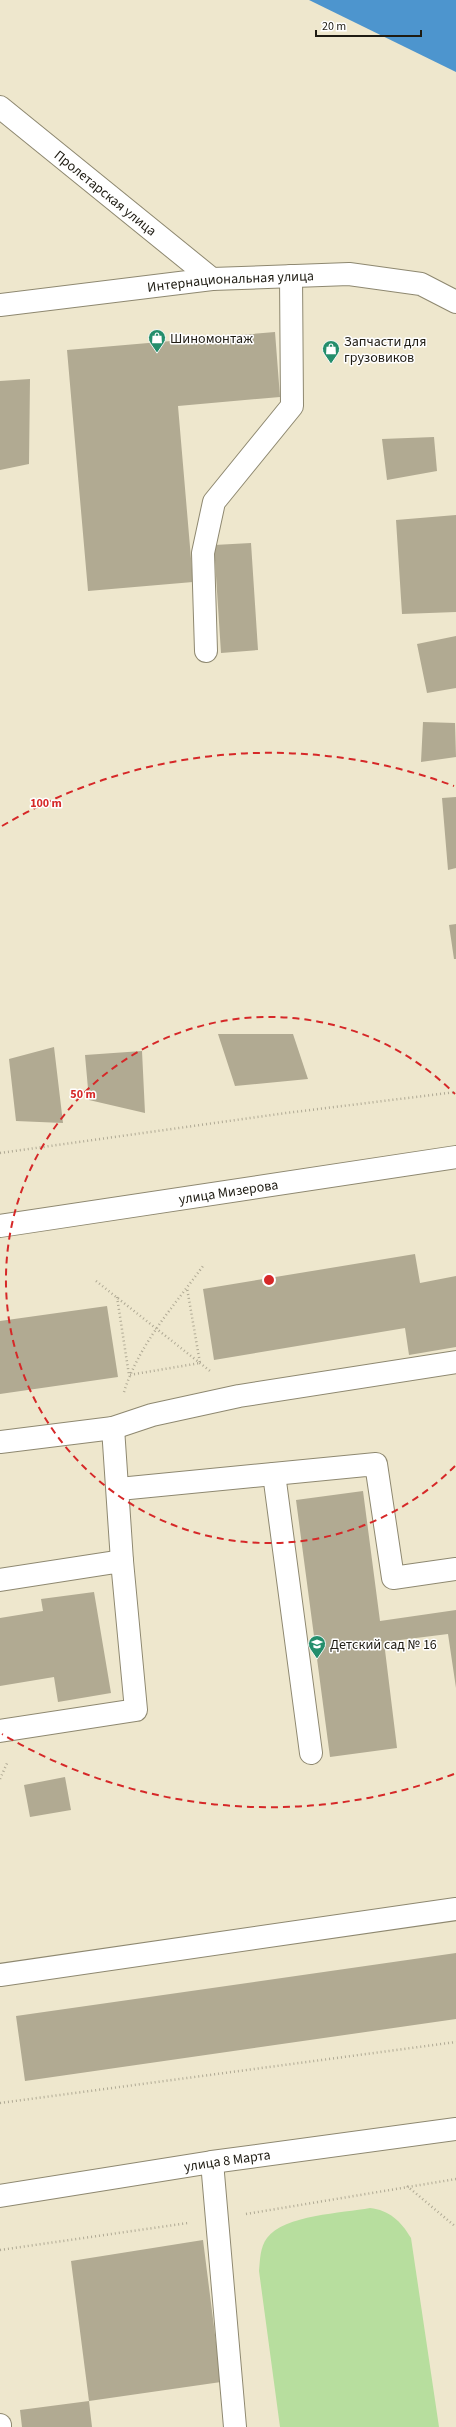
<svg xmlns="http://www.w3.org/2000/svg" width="456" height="2427" font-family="'Source Sans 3',sans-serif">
<rect width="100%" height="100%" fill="#eee7cd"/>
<path fill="#b7de9e" d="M370 2208C389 2210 401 2221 411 2238L439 2427H280L259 2271C260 2260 260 2247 267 2238 284 2215 343 2213 370 2208Z"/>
<path fill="#4d95ce" d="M309 0H456V72Z"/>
<path fill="#b1aa92" d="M275 332 280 397 178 406 193 582 88 591 67 350Z
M30 379 29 464 0 470V381Z
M434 437 437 471 387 480 382 439Z
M456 515V612L402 614 396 520Z
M251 543 258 650 221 653 214 545Z
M456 636V688L427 693 417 644Z
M423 722 455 723 456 757 421 762Z
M456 797V868L448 870 442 798Z
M456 924V959H454L449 925Z
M218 1034H293L308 1079 235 1086Z
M54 1047 63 1123 16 1121 9 1059Z
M142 1051 145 1113 89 1100 85 1055Z
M415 1254 420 1283 456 1276V1347L409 1355 405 1328 214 1360 203 1289Z
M107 1306 118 1377 0 1394V1321Z
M363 1491 380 1621 456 1610V1688L448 1634 384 1642 397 1748 330 1757 296 1500Z
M94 1592 111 1693 58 1702 54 1677 0 1686V1618L43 1611 41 1599Z
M65 1777 71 1810 30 1817 24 1785Z
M456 1953V2019L25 2081 16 2016Z
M203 2240 221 2382 89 2401 71 2261Z
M89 2401 92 2427H22L20 2410Z"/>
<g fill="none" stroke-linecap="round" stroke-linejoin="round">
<defs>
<g id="minor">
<path id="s1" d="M0 107 212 279"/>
<path d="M206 651 203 553 214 502 292 406 291 276"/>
<path d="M113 1428 122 1561"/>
<path d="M0 1442 113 1428 152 1415 239 1396 456 1362"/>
<path d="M274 1474 311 1753"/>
<path d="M119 1489 376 1464 393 1578 456 1569"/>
<path d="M0 1580 122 1561 136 1710 0 1731"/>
<path d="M0 1975 456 1909"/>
<path d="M212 2162 235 2427"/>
<path id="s2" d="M0 2196 212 2162 456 2129"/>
<path d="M0 2425V2427"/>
</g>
<g id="major">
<path id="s3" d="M0 305 212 279 349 274 421 284 456 302"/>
<path id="s4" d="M0 1226 456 1157"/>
</g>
</defs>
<use href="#minor" stroke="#8e8870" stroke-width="24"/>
<use href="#major" stroke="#8e8870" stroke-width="24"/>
<path stroke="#afa994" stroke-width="2.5" stroke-dasharray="1 3" stroke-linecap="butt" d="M0 1153 286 1113 456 1092
M96 1281 210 1371
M117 1297 129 1375 200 1363 187 1288
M124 1392C139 1344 174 1306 203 1266
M0 1779 8 1761
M0 2103 456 2042
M407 2186 456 2227
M246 2214 456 2179
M0 2250 188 2223"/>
<use href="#minor" stroke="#fff" stroke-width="22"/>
<use href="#major" stroke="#fff" stroke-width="22"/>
</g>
<g fill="none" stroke="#d62828" stroke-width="2" stroke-dasharray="7 5">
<path d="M455 1466A263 263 0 1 1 455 1094"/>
<path d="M454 1774A527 527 0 0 1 2 1734M2 826A527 527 0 0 1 454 786"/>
</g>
<defs>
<symbol id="shop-pin" viewBox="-11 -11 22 30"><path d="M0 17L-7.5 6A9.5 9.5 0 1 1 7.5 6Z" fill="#248e6c" stroke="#fff"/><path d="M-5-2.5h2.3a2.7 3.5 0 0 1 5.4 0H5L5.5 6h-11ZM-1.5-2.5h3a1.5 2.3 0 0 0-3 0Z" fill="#fff"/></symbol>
<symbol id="school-pin" viewBox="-11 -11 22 30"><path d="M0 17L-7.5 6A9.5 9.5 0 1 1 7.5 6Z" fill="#248e6c" stroke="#fff"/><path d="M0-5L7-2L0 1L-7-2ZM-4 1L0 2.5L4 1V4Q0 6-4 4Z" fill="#fff"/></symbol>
</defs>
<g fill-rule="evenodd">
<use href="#shop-pin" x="147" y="328" width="20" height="27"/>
<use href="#shop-pin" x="321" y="339" width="20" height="27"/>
<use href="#school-pin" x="307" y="1634" width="20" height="27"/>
</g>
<g text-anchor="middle" stroke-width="3" stroke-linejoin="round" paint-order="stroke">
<g font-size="14" fill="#1e1b12" stroke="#fff">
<text dy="5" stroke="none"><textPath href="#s1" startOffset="136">Пролетарская улица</textPath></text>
<text dy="5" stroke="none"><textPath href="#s3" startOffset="232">Интернациональная улица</textPath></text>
<text dy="5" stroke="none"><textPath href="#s4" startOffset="231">улица Мизерова</textPath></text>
<text dy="5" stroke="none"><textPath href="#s2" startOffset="230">улица 8 Марта</textPath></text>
</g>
<g font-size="14" fill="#1e1b12" stroke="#fff" text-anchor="start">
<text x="170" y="343">Шиномонтаж</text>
<text x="344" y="346">Запчасти для<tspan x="344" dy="16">грузовиков</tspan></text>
<text x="330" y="1649">Детский сад № 16</text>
</g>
</g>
<circle cx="269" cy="1280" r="6" fill="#d62828" stroke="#fff" stroke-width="2"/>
<g font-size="12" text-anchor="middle" font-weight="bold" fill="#d62828" stroke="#fff" stroke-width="3" stroke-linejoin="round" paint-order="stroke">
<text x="46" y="807">100 m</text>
<text x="83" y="1098">50 m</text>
</g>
<path d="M316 30v6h105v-6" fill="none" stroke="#1e1b12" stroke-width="2"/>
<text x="322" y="30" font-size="12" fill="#1e1b12" stroke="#ffffff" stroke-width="3" paint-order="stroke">20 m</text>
</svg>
